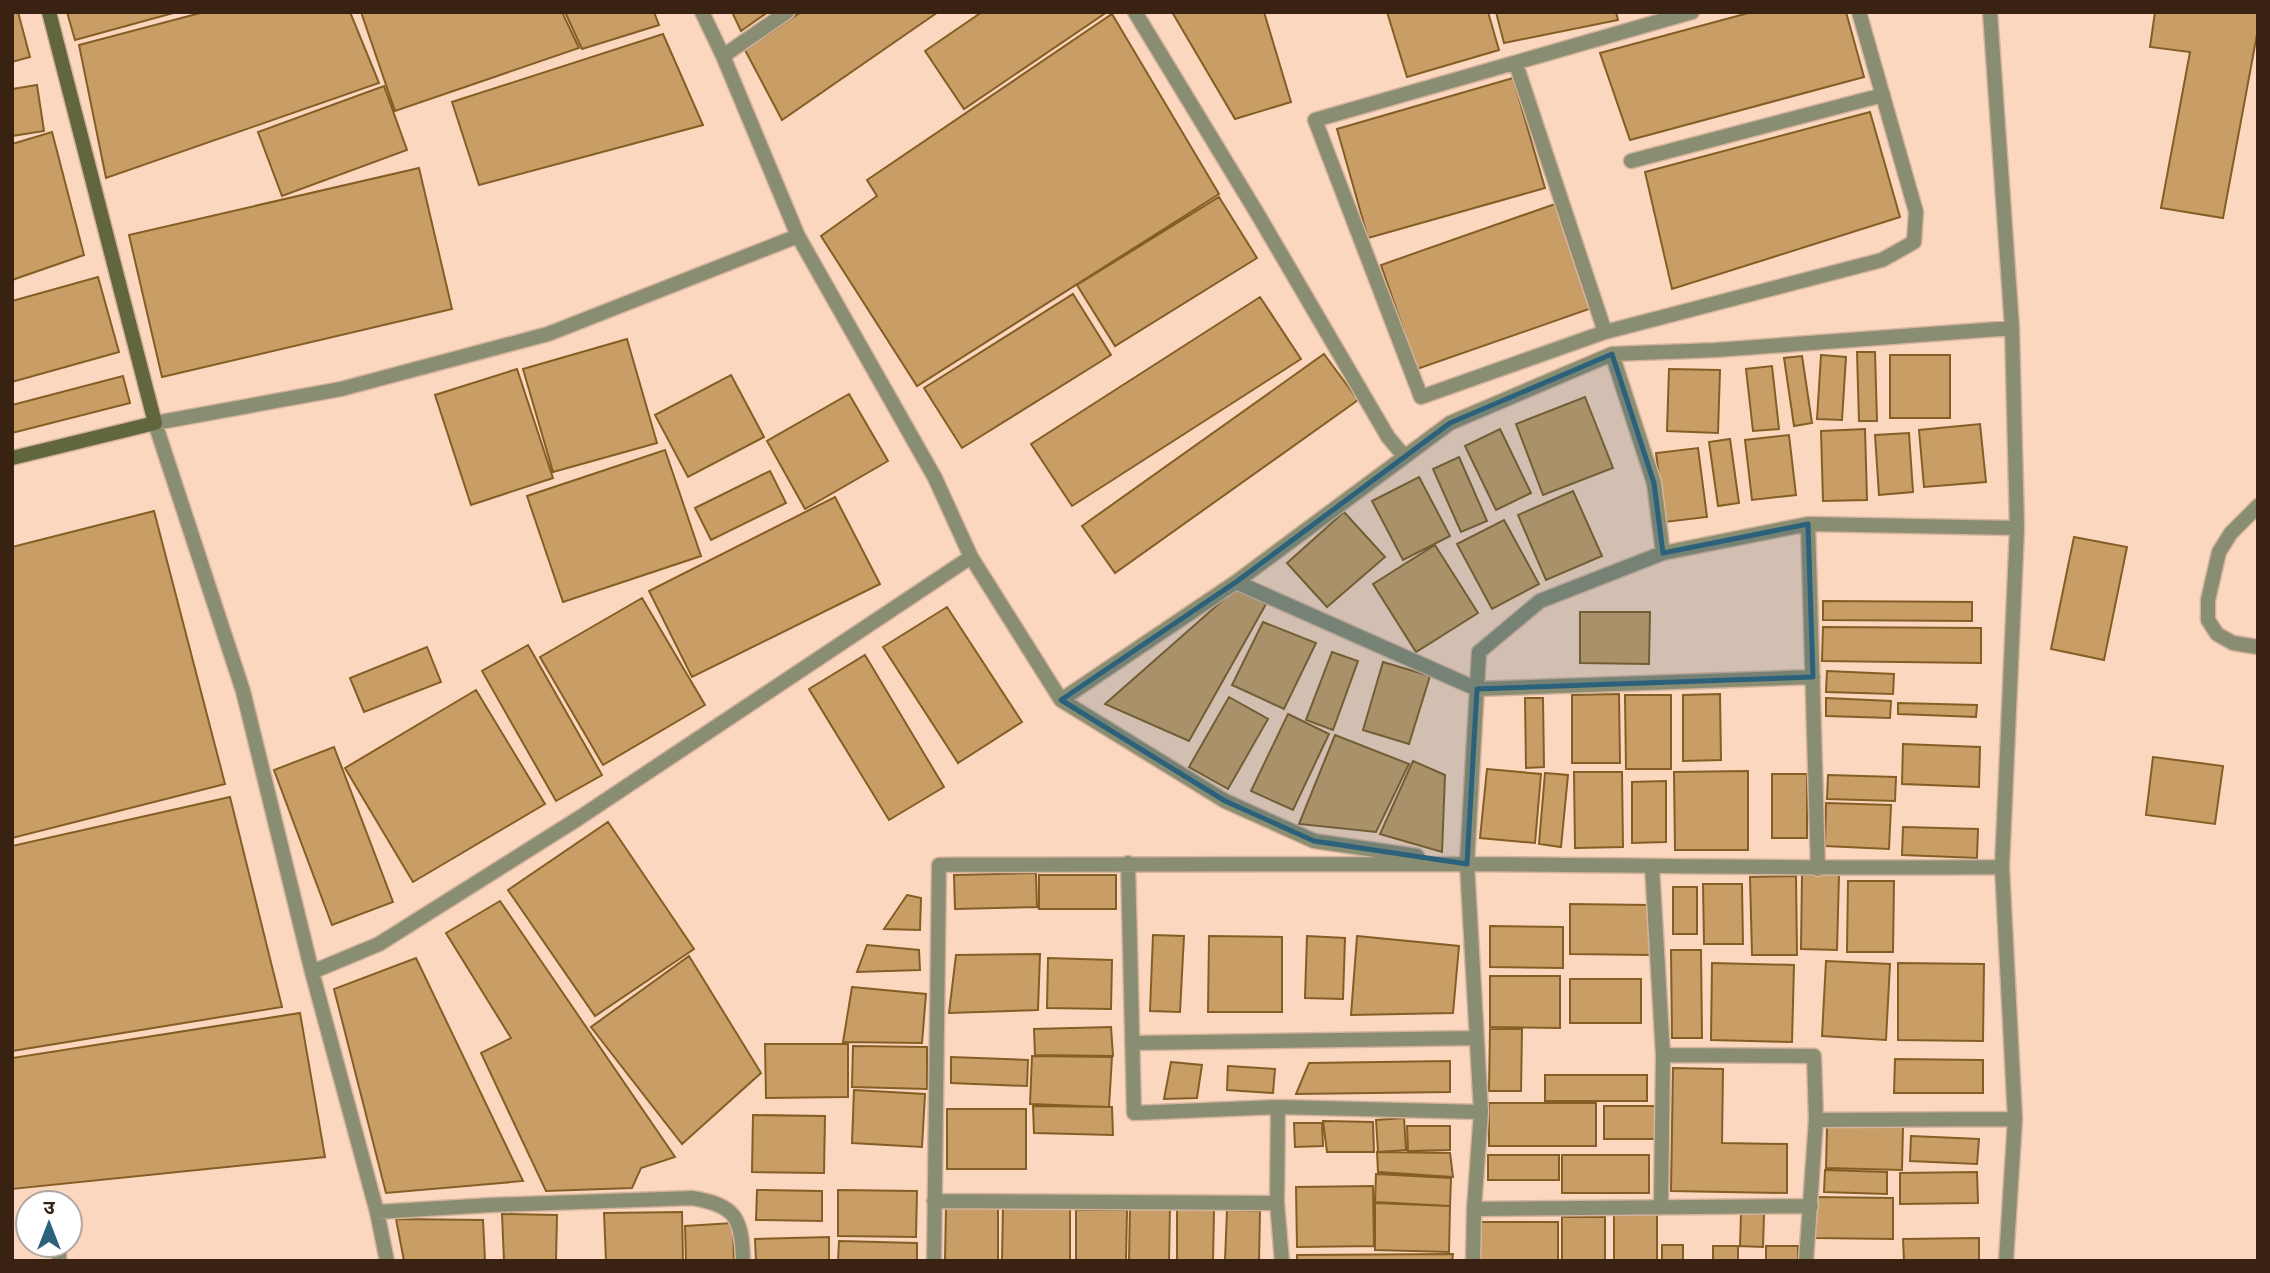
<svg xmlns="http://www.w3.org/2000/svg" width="2270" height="1273" font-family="'Playfair Display','Noto Sans Devanagari',serif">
<rect width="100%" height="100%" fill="#fcd7bf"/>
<path fill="#c89e66" stroke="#845e24" stroke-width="2" d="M12 12H18L30 57 12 62Z
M67 12H177L75 40Z
M204 12H350L379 83 106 178 79 45Z
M361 12H562L579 48 395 111Z
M565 12H654L659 25 582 49Z
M732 12H768L741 31Z
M801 12H938L782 120 745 50Z
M982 12H1107L964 109 925 51Z
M1172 12H1264L1291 102 1235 119Z
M1387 12H1488L1499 50 1407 77Z
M1496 12H1616L1618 20 1504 43Z
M1752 12H1846L1864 77 1630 140 1600 53Z
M2155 12H2258V29L2223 218 2161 208 2190 52 2150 47Z
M1112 14 1219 194 917 386 821 236 877 196 867 180Z
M663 34 703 125 479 185 452 102Z
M1513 78 1545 188 1368 238 1337 129Z
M37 85 44 131 12 136V89Z
M384 86 407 150 282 196 258 132Z
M1870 112 1900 217 1672 289 1645 172Z
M52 132 84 255 12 280V144Z
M419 168 452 309 162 377 129 235Z
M1219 197 1257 258 1115 346 1077 285Z
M1555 204 1592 308 1417 369 1381 265Z
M98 277 119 352 12 382V301Z
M1073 294 1111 355 962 448 924 388Z
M1260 297 1301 359 1072 506 1031 444Z
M627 339 657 443 553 472 523 369Z
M1857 352H1875L1877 421H1859Z
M1324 354 1358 400 1115 573 1082 526Z
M1821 355 1846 357 1842 420 1817 419Z
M1890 355H1950V418H1890Z
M1802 356 1812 423 1794 426 1784 358Z
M1772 366 1779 429 1753 431 1746 369Z
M517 369 553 478 471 505 435 395Z
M1669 369 1720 370 1718 433 1667 431Z
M731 375 764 437 688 477 655 415Z
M123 376 130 403 12 433V405Z
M849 394 888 461 805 509 767 441Z
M1585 397 1613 468 1543 495 1516 424Z
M1980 424 1986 482 1924 487 1919 430Z
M1500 429 1531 493 1496 510 1465 446Z
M1865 429 1867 500 1823 501 1821 431Z
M1909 433 1913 492 1879 495 1875 435Z
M1789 435 1796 495 1752 500 1745 440Z
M1730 439 1739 503 1718 506 1709 442Z
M1698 448 1707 517 1665 522 1656 453Z
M665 450 701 556 563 602 527 496Z
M1459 457 1487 521 1461 532 1433 469Z
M770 471 786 503 711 540 695 508Z
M1419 477 1450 536 1403 560 1372 501Z
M1573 491 1602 556 1546 580 1518 515Z
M835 497 880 584 692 677 649 591Z
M154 511 225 784 12 838V547Z
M1344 512 1385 557 1327 607 1287 563Z
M1504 520 1539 584 1492 609 1457 544Z
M2074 537 2127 547 2104 660 2051 649Z
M1435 545 1478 613 1416 652 1373 584Z
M1239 586 1266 604 1189 741 1105 704Z
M642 598 705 705 603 765 540 657Z
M1823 601 1972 602V621L1823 620Z
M947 607 1022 722 958 763 883 647Z
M1580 612H1650L1649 664 1580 663Z
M1263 622 1316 643 1284 709 1232 685Z
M1823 627 1981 628V663L1822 661Z
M528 645 602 775 556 801 482 671Z
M427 647 441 682 364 712 350 678Z
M1332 652 1358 661 1333 730 1306 720Z
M865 655 944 787 889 820 809 689Z
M1383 662 1430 676 1409 744 1363 730Z
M1827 671 1894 674 1893 694 1826 692Z
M476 690 545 804 413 882 345 768Z
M1619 694 1620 763H1572V695Z
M1720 694 1721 760 1683 761V695Z
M1625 695H1671V769H1626Z
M1229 697 1268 719 1228 789 1189 767Z
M1525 698H1543L1544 767 1526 768Z
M1826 698 1891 701 1890 718 1826 716Z
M1898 703 1977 705 1976 717 1898 714Z
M1288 714 1329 734 1293 810 1251 791Z
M1335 735 1409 764 1376 832 1299 824Z
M1903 744 1980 747 1979 787 1902 784Z
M334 747 393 902 332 925 274 770Z
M2153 757 2223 766 2215 824 2146 815Z
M1413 761 1445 775 1442 852 1380 834Z
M1487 769 1541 774 1535 843 1480 838Z
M1748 771V850H1675L1674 772Z
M1574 772H1622L1623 847 1575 848Z
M1545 773 1568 775 1561 847 1539 844Z
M1772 774H1807V838H1772Z
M1828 775 1896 777 1895 801 1827 799Z
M1666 781V842L1632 843V782Z
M230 797 282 1007 12 1051V846Z
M1826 803 1891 805 1889 849 1825 846Z
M608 822 694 949 595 1016 508 890Z
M1903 827 1978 829 1977 858 1902 855Z
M1036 873 1037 907 955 909 954 875Z
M1039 875H1116V909H1039Z
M1802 875H1839L1837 950 1801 949Z
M1796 876 1797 955H1752L1750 877Z
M1848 881H1894L1893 952H1847Z
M1703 884H1742L1743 944H1704Z
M1673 887H1697V934H1673Z
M907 895 921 898 920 930 884 929Z
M500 901 675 1157 641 1168 632 1188 546 1191 481 1053 511 1038 446 933Z
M1570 904 1650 905V955L1570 954Z
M1490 926 1563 927V968L1490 967Z
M1153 935 1184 936 1180 1012 1150 1011Z
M1209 936 1282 937V1012H1208Z
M1307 936 1345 938 1343 999 1305 998Z
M1357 936 1459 946 1453 1013 1351 1015Z
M867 945 919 950 920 970 857 972Z
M1671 950H1701L1702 1038H1672Z
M1040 954 1038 1010 949 1013 956 955Z
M689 956 761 1073 682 1144 591 1027Z
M416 958 523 1181 386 1193 334 989Z
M1048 958 1112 960 1111 1009 1047 1008Z
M1826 961 1890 964 1886 1040 1822 1036Z
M1712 963 1794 965 1792 1042 1711 1040Z
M1898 963 1984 964 1983 1041 1898 1040Z
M1490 976H1560V1028L1490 1027Z
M1570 979H1641V1023H1570Z
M852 987 926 994 922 1043 843 1042Z
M300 1013 325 1157 12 1189V1058Z
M1111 1027 1113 1056 1035 1055 1034 1029Z
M1490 1029H1522L1521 1091H1489Z
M765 1044H848V1097L766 1098Z
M853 1046 927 1047V1089L852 1087Z
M1032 1056 1112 1057 1109 1107 1030 1104Z
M951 1057 1028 1060 1027 1086 951 1083Z
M1895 1059 1983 1060V1093H1894Z
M1450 1061V1092L1296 1094 1309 1063Z
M1171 1062 1202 1065 1197 1098 1164 1099Z
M1228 1066 1275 1069 1273 1093 1227 1090Z
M1673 1068 1723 1069 1722 1143 1787 1144V1193L1671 1191Z
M1545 1075H1647V1101H1545Z
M854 1090 925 1094 922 1147 852 1143Z
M1489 1103H1596V1146H1489Z
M1033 1106 1112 1107 1113 1135 1034 1133Z
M1604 1106H1655V1139H1604Z
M947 1109H1026V1169H947Z
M753 1115 825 1116 824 1173 752 1172Z
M1404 1118 1406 1150 1378 1152 1376 1120Z
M1323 1121 1373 1122 1374 1152H1327Z
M1294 1123H1322L1323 1146 1295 1147Z
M1407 1126H1450V1150L1408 1151Z
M1827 1126 1903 1127 1902 1170 1826 1168Z
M1911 1136 1979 1139 1977 1164 1910 1161Z
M1377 1152 1450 1153 1453 1177 1378 1172Z
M1488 1155H1559V1180H1488Z
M1562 1155H1649V1193H1562Z
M1825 1170 1887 1172V1194L1824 1192Z
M1977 1172 1978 1203 1900 1204V1173Z
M1376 1174 1451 1178 1450 1206 1375 1202Z
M1373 1186 1374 1246 1297 1247 1296 1187Z
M757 1190 822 1191V1221L756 1220Z
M838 1190 917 1191 916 1237 838 1236Z
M1815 1197 1893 1198V1239L1815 1238Z
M1375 1203 1450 1206 1449 1252 1375 1250Z
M1130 1205 1170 1206 1169 1261H1129Z
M946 1206H998V1261H945Z
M1003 1206 1070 1207V1261H1002Z
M1076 1210H1127L1126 1261H1076Z
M1177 1210H1214L1213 1261H1177Z
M1227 1210 1260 1211 1259 1261H1225Z
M682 1212 683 1261H606L604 1213Z
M1614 1213H1657V1261H1614Z
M1741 1213 1764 1214 1763 1247 1740 1246Z
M502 1214 557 1215 556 1261H504Z
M1562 1217H1605V1261H1562Z
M396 1219 483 1220 485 1261H404Z
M1480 1222H1558V1261H1480Z
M733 1223 734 1261H686L685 1226Z
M829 1237V1261H756L755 1239Z
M1979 1238V1261H1904L1903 1239Z
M839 1241 917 1243V1261H838Z
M1662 1245H1683V1261H1662Z
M1713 1246H1738V1261H1713Z
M1766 1246H1798V1261H1766Z
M1453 1254 1452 1261H1297V1255Z"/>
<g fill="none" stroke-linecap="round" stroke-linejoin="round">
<defs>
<path id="lane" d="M2258 506 2231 533 2219 552 2208 600V620L2217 634 2233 643 2258 647"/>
<path id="street" d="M702 12 723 56 798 236 935 478 971 557 1061 700 1225 801 1314 841 1417 856
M1135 12 1257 213 1388 437 1404 456
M1692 12 1315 120 1421 397 1605 332 1882 260 1914 242 1916 212 1859 12
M1990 12 2012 328 2017 528 2002 867 2015 1119 2006 1261
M723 56 787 12
M1516 64 1605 332
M1631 161 1883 95
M1612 354 1654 483 1663 553
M1808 524 1818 869
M1236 582 1477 689 1813 677
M1061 700 1236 582 1450 423 1612 354 1716 350 2012 328
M1128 863 1134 1113 1278 1107 1481 1112
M1652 866 1663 1055 1661 1207
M312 972 379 944 579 818 971 557
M1132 1043 1477 1038
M1663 1055 1814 1056 1816 1120 2015 1119
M1278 1107 1277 1203 1282 1261
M934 1201 1277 1203
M1474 1209 1811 1206
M377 1212 491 1205 692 1198C735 1205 742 1217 743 1261
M59 1245V1261
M387 1261 377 1212 312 972 243 691 155 423 341 389 548 334 798 236
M934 1261 939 865C1115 863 1291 863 1468 864 1646 865 1824 869 2002 867
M1473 1261 1474 1209 1481 1112 1467 864 1479 652 1540 601 1663 553 1808 524 2017 528
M1806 1261 1816 1120"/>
<path id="secondary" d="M12 458 155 423 49 12"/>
</defs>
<use href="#lane" stroke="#d5b39c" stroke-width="17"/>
<use href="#street" stroke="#d5b39c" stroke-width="17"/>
<use href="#secondary" stroke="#d5b39c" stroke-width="17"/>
<use href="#lane" stroke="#898d72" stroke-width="14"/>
<use href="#street" stroke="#898d72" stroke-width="14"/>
<use href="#secondary" stroke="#61663d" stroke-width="14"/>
</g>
<path fill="#2c617c" fill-opacity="0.2" stroke="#2c617c" stroke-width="5" stroke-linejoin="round" d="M1612 354 1654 483 1663 553 1808 524 1813 677 1477 689 1467 864 1314 841 1225 801 1061 700 1236 582 1450 423Z"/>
<rect width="2270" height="1273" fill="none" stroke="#392212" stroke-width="28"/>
<g transform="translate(49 1224)"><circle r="33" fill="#ffffff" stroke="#b0a7a0" stroke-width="2"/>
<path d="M0-5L12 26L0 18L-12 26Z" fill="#2c617c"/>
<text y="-10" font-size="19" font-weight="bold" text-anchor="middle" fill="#392212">उ</text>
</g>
</svg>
